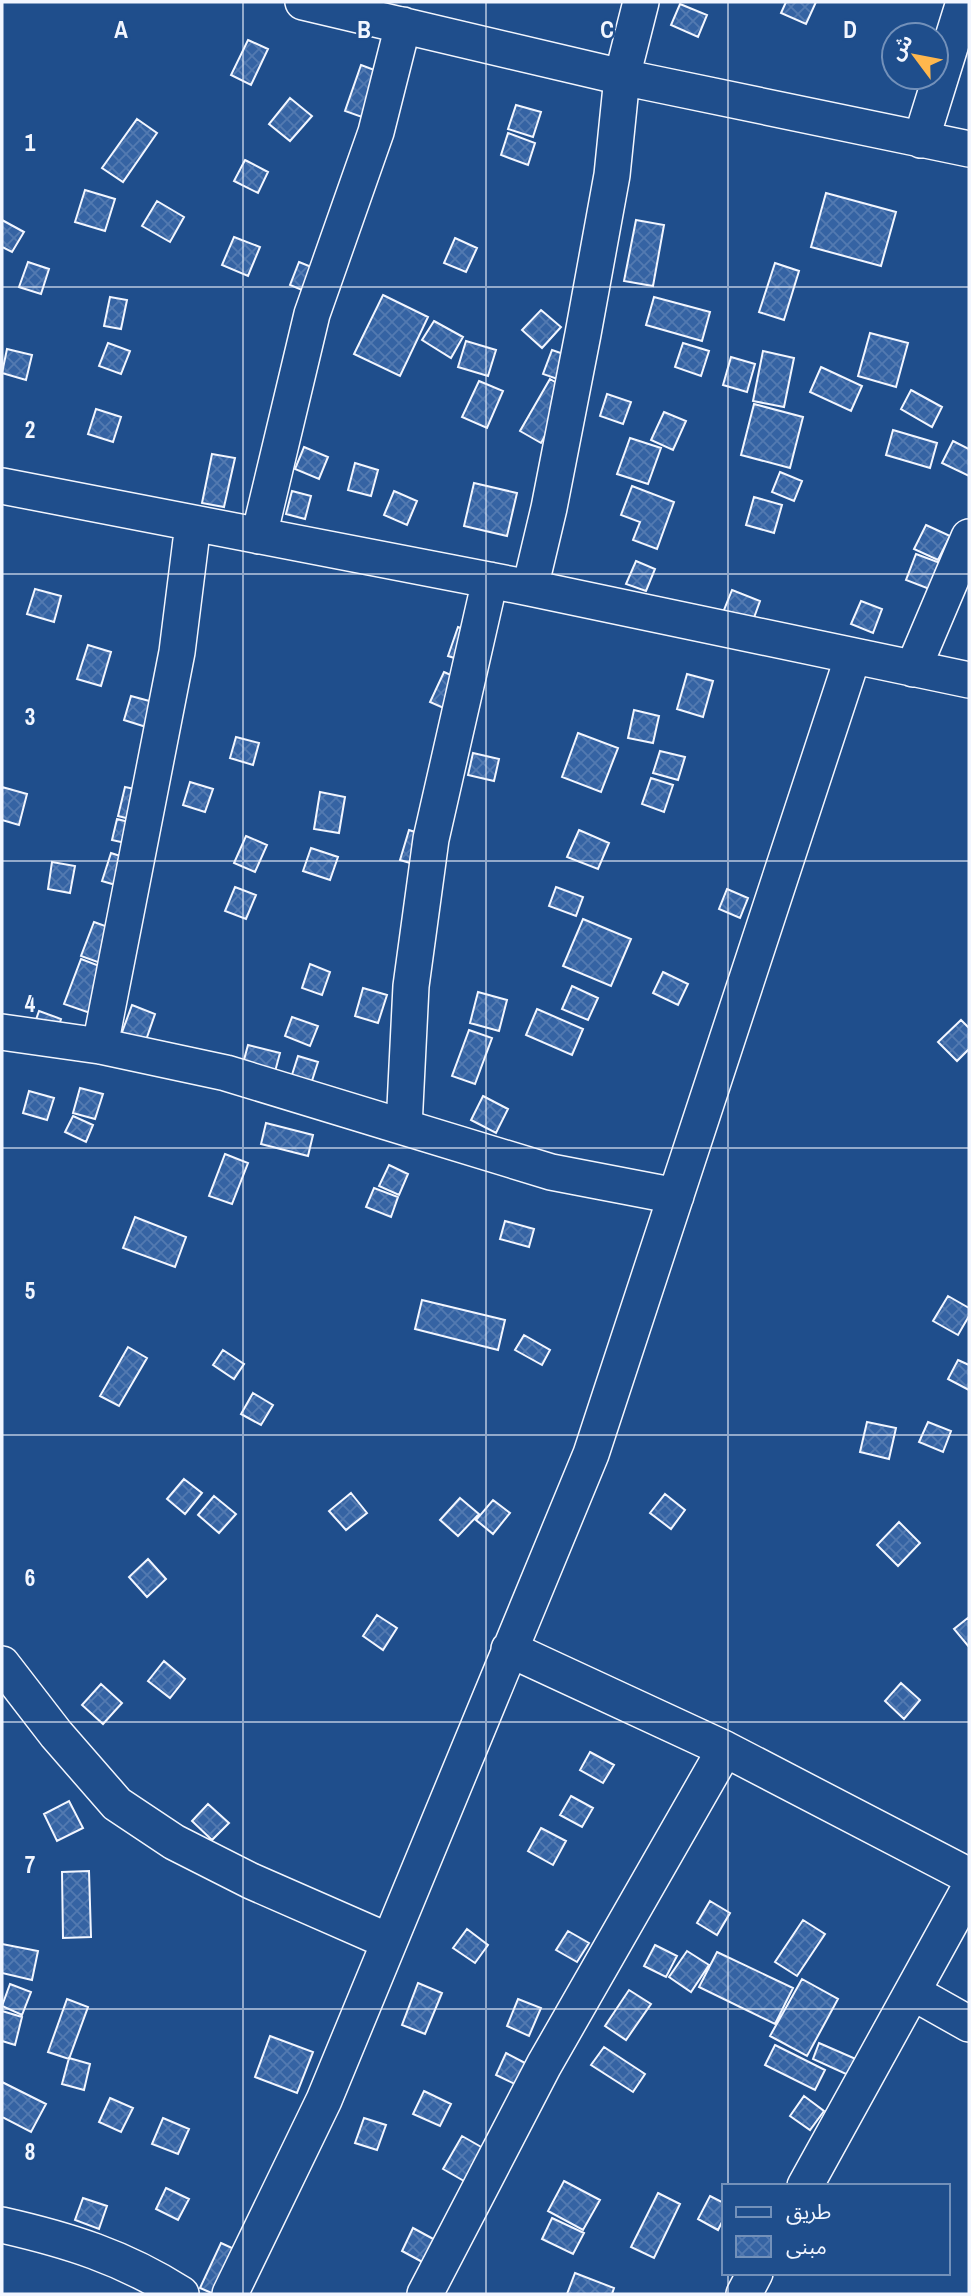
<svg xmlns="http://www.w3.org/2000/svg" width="971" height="2296" font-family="'Archivo Narrow','Noto Sans Arabic',sans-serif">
<defs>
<pattern id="building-cross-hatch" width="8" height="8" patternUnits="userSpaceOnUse" patternTransform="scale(1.75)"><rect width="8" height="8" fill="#3563a3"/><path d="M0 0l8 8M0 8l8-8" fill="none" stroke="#537ab1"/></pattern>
</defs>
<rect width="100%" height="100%" fill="#1f4e8c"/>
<path fill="url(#building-cross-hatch)" stroke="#f2f6ff" stroke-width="2" d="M786 2H816L806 24 781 13Z
M680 4 707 15 698 37 671 25Z
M248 40 268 49 251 85 231 75Z
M361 65 393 77 376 122 345 111Z
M290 98 312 116 290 141 269 124Z
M516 105 541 112 533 137 508 129Z
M137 119 157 133 123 182 102 168Z
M508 133 535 143 528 165 501 155Z
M245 160 268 172 258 193 234 181Z
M85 190 115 199 105 231 75 222Z
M826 193 896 212 881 266 811 247Z
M157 201 184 217 170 242 142 226Z
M2 220 24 232 12 252 2 247Z
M636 220 664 225 653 286 624 281Z
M234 237 260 247 248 276 222 265Z
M455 238 477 248 466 272 444 263Z
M28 262 49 269 41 294 19 287Z
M299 262 324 272 314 295 290 285Z
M775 263 799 271 784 320 759 312Z
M383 295 428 317 400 376 354 354Z
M110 297 127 300 121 329 104 326Z
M654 297 710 312 702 341 646 325Z
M541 310 561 327 542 348 522 330Z
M434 321 463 337 451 358 422 340Z
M870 333 908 343 896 387 858 376Z
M466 341 496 350 488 376 458 367Z
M108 343 130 351 121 374 99 366Z
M683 343 709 351 701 376 675 367Z
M7 349 32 355 26 380 2 373Z
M552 350 578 359 569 383 543 374Z
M763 351 794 358 784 407 753 401Z
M731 357 755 364 747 392 723 385Z
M821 367 862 386 851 411 810 392Z
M550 379 570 391 541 443 520 431Z
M479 381 503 391 487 428 462 417Z
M911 390 942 407 932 427 901 409Z
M607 394 631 402 623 424 600 416Z
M754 404 803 417 790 468 741 455Z
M96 409 121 417 113 442 88 434Z
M664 412 686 421 673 450 651 440Z
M893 430 937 443 930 468 886 455Z
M630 438 661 448 648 484 617 474Z
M953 441 969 449V476L942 463Z
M304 447 328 457 319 479 295 469Z
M212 454 235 458 224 507 202 503Z
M355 463 378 470 371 496 348 490Z
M780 472 802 481 794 501 772 492Z
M474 483 517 493 507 536 464 526Z
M632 486 674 502 657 549 633 540 640 522 621 515Z
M292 491 311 496 305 519 286 514Z
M394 491 417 501 407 525 384 515Z
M754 497 782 505 774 533 746 525Z
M926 525 950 536 938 560 914 549Z
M916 554 943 564 932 590 906 580Z
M636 561 655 569 646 591 626 584Z
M35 589 61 596 54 622 27 614Z
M732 590 760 601 751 626 722 615Z
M861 601 882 609 873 633 851 624Z
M458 627 483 636 474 664 448 656Z
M88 645 111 652 101 686 77 679Z
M444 672 480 688 466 718 430 702Z
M687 674 713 681 703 717 677 709Z
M131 696 153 702 146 727 124 720Z
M634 710 659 716 653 743 628 738Z
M578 733 618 748 601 792 562 777Z
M236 737 259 743 253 765 230 758Z
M660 751 685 757 678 780 653 773Z
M473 753 499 759 494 781 468 775Z
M651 778 673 785 664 812 642 804Z
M190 782 213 789 205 812 183 805Z
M2 787 27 794 19 825 2 820Z
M125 787 149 792 142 822 118 816Z
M320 792 345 797 339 833 314 829Z
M117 819 144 826 139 846 112 840Z
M409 830 433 838 424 867 400 860Z
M579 830 609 843 598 869 567 857Z
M246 836 267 845 255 872 234 863Z
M311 848 338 857 330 880 303 871Z
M111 853 138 862 129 889 102 881Z
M52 862 75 866 70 893 48 889Z
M235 887 256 895 246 919 225 911Z
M556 887 583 897 576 916 549 906Z
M727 889 748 898 740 918 719 909Z
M583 919 631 939 611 986 563 966Z
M94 922 119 931 106 965 81 956Z
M81 959 110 970 93 1014 64 1004Z
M310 964 330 972 322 995 302 988Z
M663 972 688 984 678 1005 653 993Z
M572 986 598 998 588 1020 562 1009Z
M363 988 387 995 378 1023 355 1016Z
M478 992 507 1000 499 1031 470 1023Z
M132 1005 155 1014 145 1043 121 1035Z
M537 1009 583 1029 572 1055 526 1035Z
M39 1011 61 1019 53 1042 31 1034Z
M292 1017 318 1026 310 1046 285 1036Z
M961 1020 969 1028V1049L957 1061 938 1042Z
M469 1030 492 1038 475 1084 452 1076Z
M248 1045 280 1053 273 1079 241 1071Z
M298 1056 318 1062 310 1087 290 1081Z
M80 1088 103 1094 95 1119 73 1113Z
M29 1091 54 1098 47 1120 23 1113Z
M483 1096 508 1109 496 1133 471 1120Z
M73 1116 93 1125 86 1142 65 1132Z
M266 1123 313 1135 308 1156 261 1144Z
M225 1154 248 1163 232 1204 209 1196Z
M389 1165 408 1174 399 1195 379 1186Z
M374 1188 398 1197 391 1217 366 1207Z
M135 1217 186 1237 175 1267 123 1248Z
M505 1221 534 1229 529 1247 500 1239Z
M948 1296 969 1308V1316L958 1335 933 1321Z
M422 1300 505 1320 498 1350 415 1329Z
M524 1335 550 1350 542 1365 515 1350Z
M128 1347 147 1358 119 1406 100 1396Z
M223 1350 244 1364 234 1379 213 1365Z
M958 1360 969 1365V1390L948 1379Z
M253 1393 273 1405 261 1425 241 1414Z
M867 1422 896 1428 889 1459 860 1452Z
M928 1422 951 1431 943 1452 919 1442Z
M184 1479 202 1493 185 1514 167 1499Z
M351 1493 367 1513 346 1530 329 1511Z
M665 1494 685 1510 671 1529 650 1513Z
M214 1496 236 1514 219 1533 198 1515Z
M460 1498 479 1514 458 1536 440 1520Z
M493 1500 510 1513 493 1534 476 1520Z
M899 1522 920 1543 898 1566 877 1545Z
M148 1559 166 1579 147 1597 129 1577Z
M377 1615 397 1628 383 1650 363 1636Z
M969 1617V1647L954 1629Z
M164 1661 185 1679 170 1698 148 1681Z
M901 1683 920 1700 904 1719 885 1701Z
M101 1684 122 1703 103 1724 82 1705Z
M590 1752 614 1765 603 1783 580 1770Z
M571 1796 593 1808 582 1827 560 1815Z
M69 1801 83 1828 57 1841 44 1814Z
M208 1804 229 1823 212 1840 192 1821Z
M541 1828 566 1841 553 1865 528 1851Z
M89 1871 91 1937 63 1938 62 1872Z
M710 1901 730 1913 717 1935 697 1923Z
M803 1920 825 1934 797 1976 775 1962Z
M467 1929 488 1945 475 1963 453 1948Z
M568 1931 589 1943 577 1962 556 1950Z
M2 1944 38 1951 32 1980 2 1973Z
M655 1945 677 1956 666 1977 644 1966Z
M687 1951 709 1965 691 1992 669 1977Z
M717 1952 793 1988 775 2024 699 1987Z
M802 1979 838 1999 807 2056 770 2036Z
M418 1983 442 1993 425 2034 402 2025Z
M10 1984 31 1992 22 2015 2 2006Z
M629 1990 651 2004 626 2040 605 2026Z
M67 1999 88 2007 69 2059 48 2052Z
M518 1999 541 2008 529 2036 507 2026Z
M2 2011 22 2017 15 2045 2 2041Z
M270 2036 313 2052 297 2093 255 2077Z
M819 2043 865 2063 857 2079 813 2059Z
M775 2045 825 2070 815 2090 765 2065Z
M604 2047 645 2074 633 2092 591 2065Z
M506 2053 529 2065 519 2086 496 2075Z
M69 2058 90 2064 84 2090 62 2084Z
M2 2082 46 2104 31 2132 2 2117Z
M424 2091 451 2104 440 2126 413 2114Z
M804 2096 824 2111 810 2130 790 2116Z
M110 2098 133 2108 121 2132 99 2122Z
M163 2118 189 2129 178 2154 152 2144Z
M364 2118 386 2125 377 2150 355 2143Z
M462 2136 490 2152 471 2185 443 2169Z
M564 2181 600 2200 583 2230 548 2211Z
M166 2188 189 2199 178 2220 156 2209Z
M658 2193 680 2204 654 2258 631 2247Z
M710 2196 724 2203V2218L718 2230 698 2219Z
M83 2198 107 2206 99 2229 75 2220Z
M552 2218 584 2233 573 2254 542 2239Z
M413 2228 450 2248 439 2271 402 2251Z
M221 2243 256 2259 214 2294 200 2288Z
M575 2273 614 2288 612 2294H567Z"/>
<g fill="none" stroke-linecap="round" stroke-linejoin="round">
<defs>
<path id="minor" d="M303 2 622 77 969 149
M921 140 964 2
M2 486 530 588 969 680
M259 536 312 314 376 132 403 25
M530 588 549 508 583 334 612 175 622 77 641 2
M913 669 969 537
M2 1032 100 1046 226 1073 551 1172 676 1196
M100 1046 177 652 193 524
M404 1127 411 986 431 839 490 580
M509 1649 725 1749 969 1876
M2 1664 56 1734 117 1804 174 1842 251 1881 388 1941
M914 1993 969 2024
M805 2186 969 1889
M2 2225C68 2240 123 2257 181 2294
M230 2294 324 2100 591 1454 853 656
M425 2294 544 2065 725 1749
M744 2294 755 2273"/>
</defs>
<use href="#minor" stroke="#f2f6ff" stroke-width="38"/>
<use href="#minor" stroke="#1f4e8c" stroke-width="35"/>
</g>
<path fill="none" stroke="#f2f6ff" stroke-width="2" stroke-opacity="0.55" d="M243 2V2294M486 2V2294M728 2V2186M2 287H969M2 574H969M2 861H969M2 1148H969M2 1435H969M2 1722H969M2 2009H969M728 2273V2294"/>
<g font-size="23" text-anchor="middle" font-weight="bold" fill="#f2f6ff" stroke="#1f4e8c" stroke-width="5" stroke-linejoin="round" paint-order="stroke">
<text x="121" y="38">A</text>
<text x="364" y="38">B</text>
<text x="607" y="38">C</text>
<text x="850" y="38">D</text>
<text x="30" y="151">1</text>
<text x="30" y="438">2</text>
<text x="30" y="725">3</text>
<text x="30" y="1012">4</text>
<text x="30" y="1299">5</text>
<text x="30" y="1586">6</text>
<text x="30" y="1873">7</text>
<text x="30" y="2160">8</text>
</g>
<rect width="971" height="2296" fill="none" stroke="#f2f6ff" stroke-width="7"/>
<rect x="722" y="2184" width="228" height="91" fill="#1f4e8c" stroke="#7391ba" stroke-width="2"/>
<rect x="736" y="2207" width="35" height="10" fill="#1f4e8c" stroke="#7391ba" stroke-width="2"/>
<text x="786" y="2219" font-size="21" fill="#f2f6ff">طريق</text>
<rect x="736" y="2236" width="35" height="21" fill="url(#building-cross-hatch)" stroke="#7391ba" stroke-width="2"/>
<text x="786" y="2254" font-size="21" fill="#f2f6ff">مبنى</text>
<g transform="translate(915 56) rotate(302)"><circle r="33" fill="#1f4e8c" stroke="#7391ba" stroke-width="2"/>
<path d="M0-5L12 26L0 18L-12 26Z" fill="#ffb74d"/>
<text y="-10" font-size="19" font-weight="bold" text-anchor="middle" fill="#f2f6ff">ش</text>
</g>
</svg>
